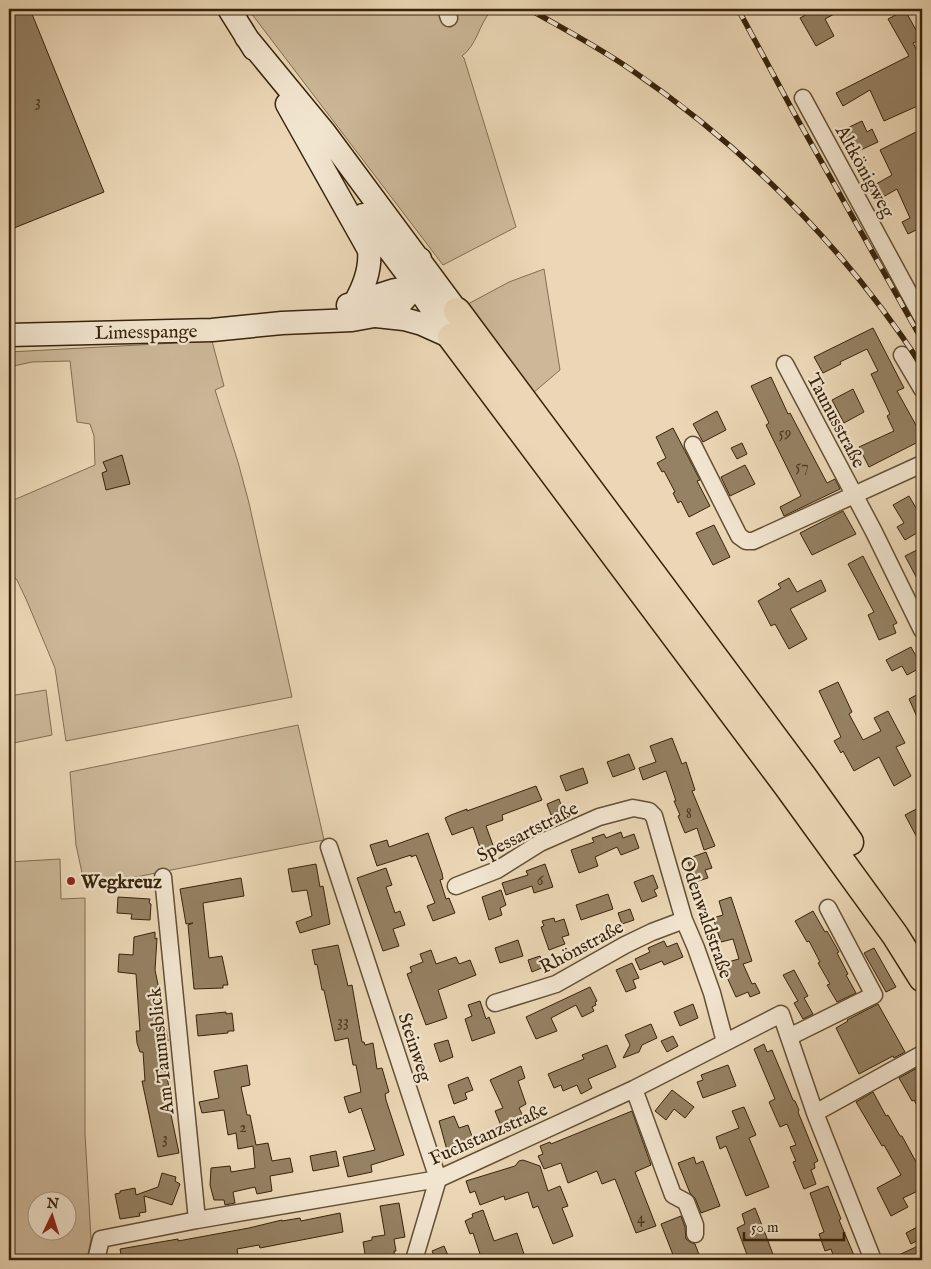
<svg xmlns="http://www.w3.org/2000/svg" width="931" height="1269" font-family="'IM FELL English',serif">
<rect width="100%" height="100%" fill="#ebd7b6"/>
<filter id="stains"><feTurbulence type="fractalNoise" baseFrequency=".004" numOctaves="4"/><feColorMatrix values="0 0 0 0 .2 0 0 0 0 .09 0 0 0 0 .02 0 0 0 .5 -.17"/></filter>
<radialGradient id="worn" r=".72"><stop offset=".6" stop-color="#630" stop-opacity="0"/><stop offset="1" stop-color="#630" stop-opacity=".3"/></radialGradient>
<path fill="#ccb899" stroke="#826e52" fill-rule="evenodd" d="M248 9H488L491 11C479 24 477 45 462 56L464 58 516 227 443 265Z
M544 269 560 370 533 393 468 304 509 282Z
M212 341 224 386 215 390 238 462 249 503 292 697 66 741 55 668 26 599 17 580 9 571V502L95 465 94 436 90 424 77 422 70 361 32 362 9 367V352Z
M46 690 52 735 9 744V696Z
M298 725 324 840 95 885 84 882 76 845 70 772Z
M60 859 61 899 85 898V1134L91 1239 87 1260H9V862ZM38 1202H68V1232H38Z"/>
<path fill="#958163" stroke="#37230a" d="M9 9H30L104 192 9 230Z
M817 9H843L825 19 834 36 816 46 800 18Z
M905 10 916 30 922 27V39L913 43 922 60V104L884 121 870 90 843 106 836 93 909 56 888 19Z
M862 121 867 132 872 129 878 142 854 153 843 130Z
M922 129V227L908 234 902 222 910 218 897 189 876 201 869 188 892 175 880 150Z
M873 328 904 388 897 391 917 427 922 425V440L869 467 859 447 894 431 887 416 890 414 871 374 878 371 867 349 840 362 841 364 823 373 814 357Z
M771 377 788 414 790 413 827 483 835 479 840 489 784 516 780 507 801 496 766 425 769 423 751 386Z
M853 389 864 412 844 423 832 400Z
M717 411 726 430 703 442 693 424Z
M673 428 700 480 697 481 710 506 689 517 681 501 678 503 673 493 675 492 664 471 662 472 657 463 666 458 656 437Z
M742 443 747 454 737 459 731 448Z
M122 455 130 484 106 490 102 473 107 471 103 462Z
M745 465 755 484 730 496 721 477Z
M909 496 922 518V530L905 540 897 527 904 523 893 505Z
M843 511 856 534 812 555 800 533Z
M714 525 730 557 713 565 696 533Z
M917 550 922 560V588L905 556Z
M863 556 897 623 893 625 896 633 879 640 868 615 874 612 848 564Z
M789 578 797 592 821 580 826 591 790 609 807 639 789 649 775 624 771 626 758 601 781 588 778 584Z
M911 647 922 667 907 675 902 666 892 671 886 660Z
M838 682 852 712 849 714 863 740 881 731 874 718 888 711 905 743 896 747 911 776 894 786 879 757 854 771 843 751 841 753 834 741 841 737 819 691Z
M922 692V728L909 699Z
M672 738 682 764 686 762 695 790 692 791 715 846 704 850 697 828 685 833 678 816 680 815 674 801H676L666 771 643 780 639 768 656 762 650 746Z
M629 754 635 769 613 777 607 762Z
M583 768 588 783 566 791 560 776Z
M536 786 542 800 502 815 503 820 486 826 494 848 482 853 473 827 452 835 445 818 451 815 467 809V811Z
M559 799 563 810 551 815 547 804Z
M922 806V847L905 815Z
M621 832 623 838 634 834 639 848 621 855 617 847 595 857 598 866 579 873 571 850 594 842 592 838 604 834 606 838Z
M428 833 442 873 443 879 440 880 446 899 449 898 455 913 433 921 427 906 435 903 416 855 411 857V855L377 866 370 845 387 840 389 847Z
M706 852 712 868 705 870 708 878 695 882 687 859Z
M316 864 320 887 323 886 330 924 300 933 296 922 312 916 307 890 292 892 288 869Z
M545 864 553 887 534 893 532 886 506 895 502 883 528 875 526 871Z
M386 868 392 885 386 887 395 913 400 911 405 925 393 929 399 946 383 951 357 878Z
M653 875 658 888 654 890 657 896 642 902 634 882Z
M241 878 244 896 203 903 209 958 222 956 228 985H223V988L194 989 188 925 193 923 186 924 180 889Z
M501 890 506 905 500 908 502 915 489 920 482 897Z
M608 894 613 909 581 920 576 905Z
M118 897 150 899 149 903 151 904 150 920 131 919 132 914 117 913Z
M731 897 752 961 743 964 752 984 755 983 760 993 750 997 748 992 736 997 726 975 728 974 724 963 739 959 733 939 721 942 713 918 723 915 719 901Z
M630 909 634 920 622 924 618 913Z
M813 911 825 932 827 931 839 952 837 953 848 974 846 975 856 993 837 1002 827 985 830 984 818 963 820 962 809 941 807 942 795 921Z
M554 918 555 922 564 919 569 935 562 937 565 944 549 950 541 927 544 926 542 921Z
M155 932V939L157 938 155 970 160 994 162 1028H166L168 1041H166L168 1064H164L174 1110H170L179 1153 158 1157 142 1081H145L143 1052H140L137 1043 136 1031H140L136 974 118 972 119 954 133 955 134 937Z
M518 940 523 956 500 963 495 948Z
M664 941 667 947 677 943 683 957 664 965 662 961 640 970 635 959 650 952 648 948Z
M338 945 348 986 352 985 362 1042H364L365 1045 373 1043 377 1069 382 1068 389 1092 385 1094 386 1100 404 1155 371 1165 372 1172 348 1177 343 1157 375 1150 361 1108 349 1113 344 1097 361 1092 356 1065H353L348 1038 335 1041 324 990H322L317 964 315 965 312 950Z
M874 948 896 987 886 992 864 953Z
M431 950 436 964 456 957 459 964 470 960 476 975 438 990 447 1018 426 1025 407 974 412 972 410 967 423 962 420 954Z
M540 956 544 967 532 972 528 960Z
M632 963 639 978 633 980 636 988 626 992 616 970Z
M794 970 808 996 804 998 813 1014 803 1019 794 1003 798 1001 783 975Z
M590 987 597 1001 595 1002 596 1005 592 1007 594 1011 582 1017 576 1005 551 1018 557 1031 536 1039 526 1017Z
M480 1001 486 1019 489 1017 495 1033 472 1041 465 1019 472 1016 468 1005Z
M693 1004 698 1018 680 1026 674 1012Z
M878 1004 905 1052 894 1058 893 1056 859 1074 836 1028 848 1021 847 1020Z
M226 1012V1014L232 1013 234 1031H228V1033L198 1036 196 1015Z
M651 1024 657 1038 642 1045 639 1052 623 1058 630 1045 625 1035Z
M673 1036 678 1046 667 1052 661 1041Z
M448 1040 453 1057 440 1062 434 1044Z
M764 1044 767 1052 772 1050 793 1100 795 1101 799 1110 798 1112 818 1161 814 1163 815 1168 811 1170 816 1184 804 1189 793 1162 796 1161 790 1147 796 1145 787 1124 780 1127 769 1102 775 1099 754 1049Z
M607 1045 616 1067 588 1079 592 1088 581 1094 577 1085 563 1091 561 1085 554 1088 548 1074 584 1059 582 1055Z
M247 1065 250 1085 241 1087 247 1115H250L256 1145 268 1143 272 1161 290 1158 293 1172 270 1176 272 1191 257 1194 255 1187 233 1192 235 1203 225 1205 224 1200H214L210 1185 211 1168 230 1166 231 1172 255 1168 253 1146 238 1149 236 1133 228 1135 224 1110 202 1113 199 1102 219 1098 214 1071Z
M728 1065 736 1086 703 1098 697 1082 703 1080 701 1075Z
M521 1066 525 1078 518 1081 526 1104 519 1108 524 1118 502 1128 495 1111 503 1108 490 1080Z
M917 1068 922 1078V1115L914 1100 912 1101 899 1078Z
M468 1077 473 1090 465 1093 467 1099 454 1104 448 1085Z
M672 1090 694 1107 685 1118 674 1109 666 1120 655 1111Z
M873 1092 886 1116 888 1115 900 1136H902L922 1173V1189L903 1198 908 1207 891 1216 877 1188 901 1175 884 1145 882 1146 856 1102Z
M744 1107 756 1135 749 1138 769 1187 746 1196 726 1146 720 1149 716 1137 739 1128 732 1111Z
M632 1111 651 1165 635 1172 656 1226 636 1233 615 1179 602 1184 597 1171 568 1183 561 1163 544 1169 538 1156 543 1154 540 1146 550 1142 551 1144Z
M454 1116 459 1128 468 1125 475 1145 448 1154 439 1121Z
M336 1151 339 1166 313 1171 310 1156Z
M694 1157 696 1164 703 1161 720 1206 701 1213 695 1198 690 1193 678 1163Z
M523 1160 540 1166 548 1191 560 1186 568 1206 562 1208 573 1236 553 1244 538 1206 533 1208 528 1192 505 1200 504 1196 480 1205 475 1191 470 1193 466 1181 515 1166 519 1161Z
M162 1173 176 1177 175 1181 180 1184 172 1205 144 1196 146 1212 139 1213 140 1216 120 1219 115 1194 120 1193V1191L135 1188 136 1195 158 1187Z
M828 1186 841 1219 839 1220 856 1260H835L831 1249 825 1251 819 1234 824 1232 810 1193Z
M399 1203 405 1237 394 1239 396 1251H394L395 1259 366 1260 363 1242 372 1240V1237L385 1235 380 1206Z
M755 1208 765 1233 775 1260H749L737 1228 745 1224 742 1214Z
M483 1210 494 1241 517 1233 526 1260H482L473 1233 470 1234 465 1221 473 1217 472 1214Z
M340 1213 343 1232 260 1248 259 1245 237 1249 238 1256 225 1259 226 1260H122L120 1249 178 1239V1241L249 1228 282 1220V1221L300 1218 301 1221Z
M681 1216 685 1227 686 1239 690 1242 695 1244 701 1260H675L661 1224Z
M919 1226 922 1233V1238L911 1244 906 1233Z
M444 1246 450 1260H436L432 1251Z
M918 1246 922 1256V1260H888Z"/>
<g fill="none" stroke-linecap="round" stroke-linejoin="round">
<defs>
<path id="minor" d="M446 9 449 18
M803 98 922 317
M902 355 922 389
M785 364 874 532 922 630
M693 445 739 536 746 541H753L922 464
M329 847 438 1179 414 1260
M163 877 197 1220
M456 886 497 870 540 843 599 817 633 808 649 811 654 816 684 920 696 948 712 993 725 1042
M495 1003 556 984 625 945 652 932 684 920
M789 1037 874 995 828 908
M634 1089 673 1195 686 1202 695 1225V1234
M815 1113 922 1054
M96 1260 101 1239 197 1220 438 1179 634 1089 781 1014 815 1113 873 1260"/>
<path id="secondary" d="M229 9 254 49
M246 37 325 133 457 311
M287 104 369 250C371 270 364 287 354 304
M363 215 417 287 451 337
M348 305 395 290 419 286
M376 316 404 319 422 324 451 337
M9 335 212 330 282 323 352 320 374 316 401 303 416 286 420 259"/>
<path id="trunk" d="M457 311 803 776 850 842
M451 337 787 786 895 935 922 978"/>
</defs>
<use href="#minor" stroke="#645035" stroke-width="19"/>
<use href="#secondary" stroke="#37230a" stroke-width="25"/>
<use href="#trunk" stroke="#37230a" stroke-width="29"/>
<use href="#minor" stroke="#f2e5d0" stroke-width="16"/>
<use href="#secondary" stroke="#f2e5d0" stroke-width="22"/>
<use href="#trunk" stroke="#ebd7b6" stroke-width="26"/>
<defs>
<path id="rail" d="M529 9C562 28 598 47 630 69 746 148 845 248 922 366
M738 9 794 113 922 340"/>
</defs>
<use href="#rail" stroke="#37230a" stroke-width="5.5"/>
<use href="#rail" stroke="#f2e5d0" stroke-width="4" stroke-dasharray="11" stroke-linecap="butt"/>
</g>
<circle fill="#8f2418" stroke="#f2e5d0" stroke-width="2" cx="71" cy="881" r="5"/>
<g text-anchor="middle" stroke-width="4.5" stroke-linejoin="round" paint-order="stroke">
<g font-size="16" fill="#4e3a20">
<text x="38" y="106">3</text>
<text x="785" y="438">59</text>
<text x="802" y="471">57</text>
<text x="689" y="818">8</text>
<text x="540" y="885">6</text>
<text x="343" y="1026">33</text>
<text x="243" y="1132">2</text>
<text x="165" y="1143">3</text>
<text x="641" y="1223">4</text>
</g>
<g font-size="19" fill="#37230a" stroke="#f2e5d0">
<text transform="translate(866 171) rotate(61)" y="7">Altkönigweg</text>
<text transform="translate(146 331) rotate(-1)" y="7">Limesspange</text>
<text transform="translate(837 420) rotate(62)" y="7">Taunusstraße</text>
<text transform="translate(527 831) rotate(-27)" y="7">Spessartstraße</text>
<text transform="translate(707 917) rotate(71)" y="7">Odenwaldstraße</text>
<text transform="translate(581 946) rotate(-28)" y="7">Rhönstraße</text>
<text transform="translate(416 1047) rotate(72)" y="7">Steinweg</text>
<text transform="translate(160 1051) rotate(-96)" y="7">Am Taunusblick</text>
<text transform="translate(488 1133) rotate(-24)" y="7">Fuchstanzstraße</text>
</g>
<g font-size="19" font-weight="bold" fill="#37230a" stroke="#f2e5d0" text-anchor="start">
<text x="81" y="888">Wegkreuz</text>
</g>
</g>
<rect width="931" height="1269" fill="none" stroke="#ebd7b6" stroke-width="30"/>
<rect x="10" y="10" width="911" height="1249" fill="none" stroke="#37230a" stroke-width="2.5"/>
<rect x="15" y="15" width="901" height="1239" fill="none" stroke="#37230a"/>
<g transform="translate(52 1216) rotate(4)"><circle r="24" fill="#f2e5d0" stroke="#a79781"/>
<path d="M0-4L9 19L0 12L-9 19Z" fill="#8f2418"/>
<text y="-8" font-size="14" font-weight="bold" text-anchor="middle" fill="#37230a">N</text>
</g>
<path d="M744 1232v8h100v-8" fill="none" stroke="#37230a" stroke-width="2.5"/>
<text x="751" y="1232" font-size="15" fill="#37230a" stroke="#f2e5d0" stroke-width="4" paint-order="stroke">50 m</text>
<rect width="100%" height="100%" filter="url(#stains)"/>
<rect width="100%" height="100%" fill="url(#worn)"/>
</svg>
